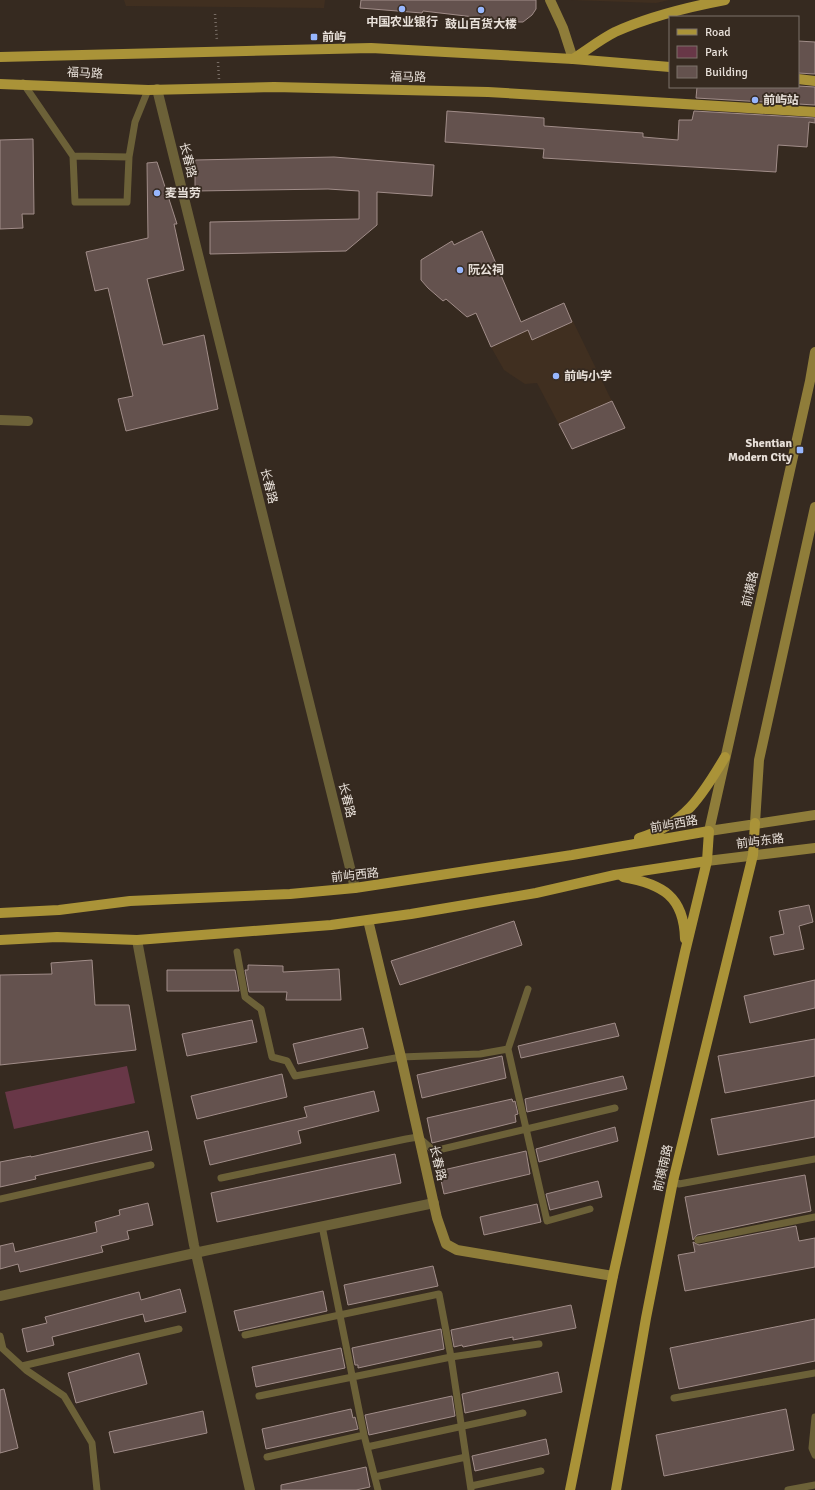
<svg xmlns="http://www.w3.org/2000/svg" width="815" height="1490" font-family="Signika,'Noto Sans SC',sans-serif">
<rect width="100%" height="100%" fill="#362a20"/>
<path fill="#402f20" d="M124 0H325L324 8 126 6Z
M571 0H669L656 3Z
M564 303 625 428 572 449 537 383 525 384 504 370 491 347 514 306 521 322Z"/>
<path fill="#683747" d="M127 1066 135 1103 14 1129 5 1092Z"/>
<path fill="#64524e" stroke="#a18d89" d="M361 0H536V9L532 15 523 22H517L423 11 422 13 360 8Z
M798 41 815 42V74L798 73Z
M798 86 815 87V105L696 98 697 87H798Z
M447 111 544 118V126L643 133V137L678 140 679 120H692L694 111 815 118V123L809 122 807 147 778 145 776 172 543 158 544 149 445 142Z
M33 139 34 214H22L23 228 0 229V140Z
M334 157 434 165 432 196 377 192V225L346 251 210 254V222L359 219V191L328 189 195 191V160Z
M157 162 177 224H174L184 270 147 279 163 345 204 335 218 409 126 431 118 399 133 396 108 288 95 291 86 252 148 238 147 163Z
M482 231 521 322 564 303 572 322 532 340 528 330 491 347 476 313 467 317 446 299 443 301 428 288 421 280V260L452 241 454 245Z
M612 401 625 428 572 449 559 424Z
M809 905 813 922 799 926 804 949 774 955 770 937 784 934 779 911Z
M514 921 522 945 400 985 391 961Z
M92 960 95 1005H129L136 1050 0 1065V975L52 974 51 963Z
M248 965 283 966V972L339 969 341 1000H286L287 992H249L245 970H248Z
M167 970H235L239 991H167Z
M815 980V1008L750 1023 744 996Z
M252 1020 257 1042 187 1056 182 1034Z
M615 1023 619 1036 521 1058 518 1046Z
M363 1028 368 1048 298 1064 293 1044Z
M815 1039V1076L725 1093 718 1056Z
M502 1056 506 1078 422 1098 417 1075Z
M282 1074 287 1097 197 1119 191 1096Z
M623 1076 627 1089 527 1112 525 1099Z
M374 1091 379 1111 298 1131 301 1143 210 1165 204 1141 307 1117 304 1107Z
M512 1099 513 1102 515 1101 518 1114 515 1115 516 1122 432 1143 427 1118Z
M815 1100V1137L718 1155 711 1119Z
M615 1127 618 1141 539 1162 536 1149Z
M148 1131 152 1150 35 1176 36 1179 0 1187V1162L31 1156V1157Z
M526 1151 530 1174 444 1194 439 1171Z
M395 1154 401 1183 217 1222 211 1193Z
M805 1175 811 1211 697 1235 693 1240 685 1197Z
M598 1181 602 1197 550 1210 546 1194Z
M148 1203 153 1225 127 1231 129 1239 101 1246 103 1252 20 1272 18 1264 0 1269V1246L13 1243 15 1252 97 1232 95 1222 120 1215 119 1210Z
M537 1204 541 1222 484 1235 480 1217Z
M796 1226 799 1241 815 1238V1267L685 1291 678 1255 695 1252 693 1242 699 1245Z
M433 1266 438 1286 348 1305 344 1285Z
M180 1289 186 1312 145 1322 143 1314 52 1337 54 1345 27 1352 22 1329 47 1323 45 1317 139 1292 141 1300Z
M323 1291 327 1311 239 1331 234 1311Z
M571 1305 576 1328 513 1340V1337L463 1347 462 1345 454 1347 451 1330Z
M815 1319V1361L679 1389 670 1348Z
M441 1329 444 1349 358 1368V1365H355L352 1348Z
M341 1348 345 1368 256 1387 252 1367Z
M139 1353 147 1384 76 1403 68 1373Z
M558 1372 562 1392 465 1413 462 1394Z
M4 1389 18 1448 0 1453V1390Z
M452 1396 455 1416 369 1435 365 1415Z
M351 1409 353 1418 355 1417 358 1429 266 1449 262 1429Z
M786 1409 794 1450 664 1476 656 1435Z
M203 1411 207 1433 114 1453 109 1432Z
M546 1439 549 1454 475 1471 472 1456Z
M366 1467 370 1487 356 1490H281V1485Z"/>
<g fill="none" stroke-linecap="round" stroke-linejoin="round">
<path stroke="#786d65" stroke-width="2.5" stroke-dasharray="1 3" stroke-linecap="butt" d="M215 14 217 41
M218 62 219 79"/>
<path stroke="#6c6138" stroke-width="7" d="M23 83 73 156 129 157 135 122 148 90
M73 156 75 202H127L129 157
M237 952 245 997 261 1009 272 1057 287 1061 295 1076 401 1057 480 1054 508 1049 528 989
M508 1049 547 1221 590 1209
M221 1178 406 1139 418 1137 434 1151 615 1108
M673 1181 679 1184 815 1159
M0 1199 151 1165
M322 1226 364 1435 378 1490
M698 1240 815 1217
M245 1335 439 1294 451 1357 471 1490
M0 1336 3 1349 26 1370 64 1396 92 1443 97 1490
M22 1366 179 1329
M259 1396 451 1357 539 1344
M674 1398 815 1373
M815 1417 812 1448 815 1455
M367 1447 523 1413
M267 1457 364 1435
M375 1477 466 1457
M471 1486 541 1471
M788 1490 815 1485"/>
<path stroke="#6c6138" stroke-width="10" d="M157 89 355 888
M0 420 28 421
M137 940 194 1245 250 1490
M0 1296 204 1251 434 1203"/>
<path stroke="#8f7d3a" stroke-width="10" d="M550 0 563 28 573 59
M815 352 810 381 709 831 815 815
M755 823 759 760 815 507
M707 861 815 848
M368 920 401 1057 437 1218 446 1244 457 1250 613 1276"/>
<path stroke="#aa9338" stroke-width="10" d="M0 57 371 48 573 59 670 67
M573 59C587 50 601 39 615 32 650 16 688 7 725 0
M798 79 815 81
M0 84 148 90 274 87 488 92 815 112
M639 838C684 825 702 796 725 757
M623 877C662 884 684 896 685 939
M0 913 59 910 130 901 290 894 355 888 572 855 709 831 707 861 685 952 613 1276 570 1490
M0 940 57 937 137 940 331 925 411 914 536 893 615 875 707 861
M616 1490 646 1318 673 1181 753 855 755 823"/>
</g>
<g fill="#97b6fd" stroke="#362a20" stroke-width="1.5">
<circle cx="402" cy="9" r="4"/>
<circle cx="481" cy="10" r="4"/>
<rect x="310" y="33" width="8" height="8" rx="2"/>
<circle cx="755" cy="100" r="4"/>
<circle cx="157" cy="193" r="4"/>
<circle cx="460" cy="270" r="4"/>
<circle cx="556" cy="376" r="4"/>
<rect x="796" y="446" width="8" height="8" rx="2"/>
</g>
<g text-anchor="middle" stroke-width="3.5" stroke-linejoin="round" paint-order="stroke">
<g font-size="12" font-weight="bold" fill="#e8e0d9" stroke="#362a20" text-anchor="start">
<text x="402" y="26" text-anchor="middle">中国农业银行</text>
<text x="481" y="28" text-anchor="middle">鼓山百货大楼</text>
<text x="322" y="41">前屿</text>
<text x="763" y="104">前屿站</text>
<text x="165" y="197">麦当劳</text>
<text x="468" y="274">阮公祠</text>
<text x="564" y="380">前屿小学</text>
<text x="792" y="447" text-anchor="end">Shentian<tspan x="792" dy="14">Modern City</tspan></text>
</g>
<g font-size="12" fill="#e8e0d9" stroke="#362a20">
<text transform="translate(85 73) rotate(3)" y="4">福马路</text>
<text transform="translate(408 77) rotate(1)" y="4">福马路</text>
<text transform="translate(188 160) rotate(76)" y="4">长春路</text>
<text transform="translate(269 486) rotate(76)" y="4">长春路</text>
<text transform="translate(750 589) rotate(-77)" y="4">前横路</text>
<text transform="translate(347 800) rotate(76)" y="4">长春路</text>
<text transform="translate(674 824) rotate(-10)" y="4">前屿西路</text>
<text transform="translate(760 841) rotate(-7)" y="4">前屿东路</text>
<text transform="translate(355 875) rotate(-6)" y="4">前屿西路</text>
<text transform="translate(438 1163) rotate(77)" y="4">长春路</text>
<text transform="translate(663 1168) rotate(-77)" y="4">前横南路</text>
</g>
</g>
<rect x="669" y="16" width="130" height="72" fill="#362a20" stroke="#7d736a"/>
<rect x="677" y="29" width="20" height="6" fill="#aa9338" stroke="#7d736a"/>
<text x="705" y="36" font-size="12" fill="#e8e0d9">Road</text>
<rect x="677" y="46" width="20" height="12" fill="#683747" stroke="#7d736a"/>
<text x="705" y="56" font-size="12" fill="#e8e0d9">Park</text>
<rect x="677" y="66" width="20" height="12" fill="#64524e" stroke="#7d736a"/>
<text x="705" y="76" font-size="12" fill="#e8e0d9">Building</text>
</svg>
